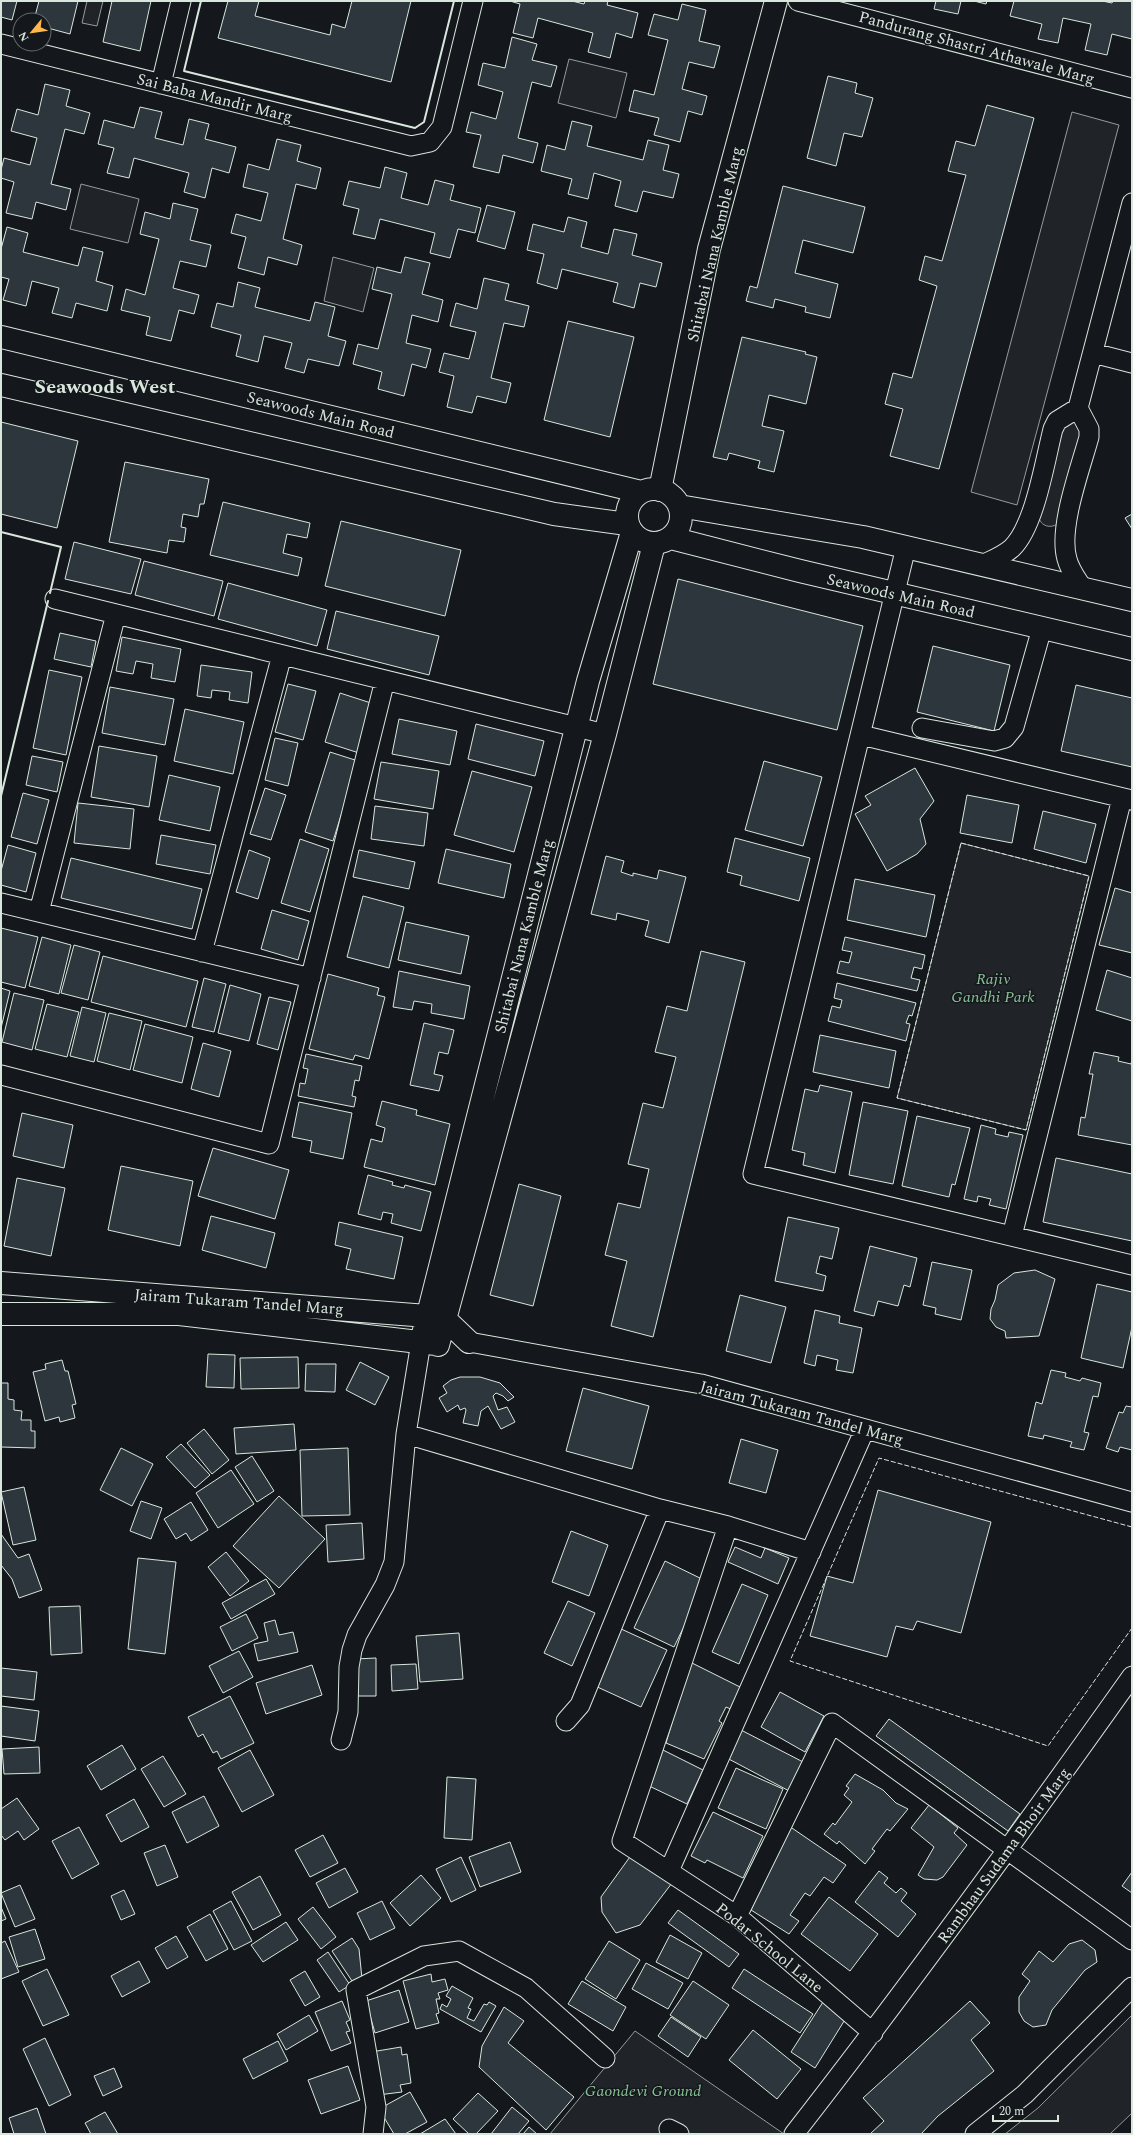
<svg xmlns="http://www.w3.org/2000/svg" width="1133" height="2135" font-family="Spectral,serif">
<rect width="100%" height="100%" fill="#14181c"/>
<path fill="#202428" stroke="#939e99" d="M87 1H103L97 26 82 23Z
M569 59 627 73 616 118 558 103Z
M1072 112 1119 125 1017 505 971 492Z
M81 184 139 199 128 243 70 229Z
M333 257 374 268 363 312 324 301Z
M1075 419 1083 428 1059 523C1051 529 1041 527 1038 516L1061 426Z
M961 843 1089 876 1026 1130 897 1098Z
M1132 2015V2113L1110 2134H1005L1038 2108Z
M635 2031 784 2134H550Z"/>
<path fill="#2c363c" stroke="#d8e6dc" d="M1 1H17L12 20 1 17Z
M39 1H78L70 34 44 27V20H34Z
M112 1H151L140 51 103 42Z
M228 1H259L255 16 330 35 332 24 345 28 352 1H411L391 82 218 38Z
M510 1H572L584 4 585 1H608L607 5 638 13 632 38 616 33 610 58 588 52 593 33 538 18 533 38 513 33 520 4Z
M936 1H961L958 14 934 9Z
M974 1H987L986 4Z
M1014 1H1102L1112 3 1113 1H1132V39L1112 34 1107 55 1085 50 1091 24 1063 18 1058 43 1038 39 1042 24 1010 16Z
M682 4 706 10 699 41 720 46 714 68 689 62 682 89 707 96 702 115 688 111 680 142 654 135 659 118 629 111 634 90 654 95 668 40 648 35 654 14 678 20Z
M512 37 537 44 532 60 557 66 551 87 532 82 518 138 538 143 533 163 503 155 499 173 473 167 481 135 466 132 471 112 496 119 503 92 478 85 483 63 505 68Z
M828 76 857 83 855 93 873 98 862 137 844 133 836 166 807 158Z
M45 84 70 90 66 106 90 113 84 134 65 129 51 184 71 189 66 210 36 202 32 219 6 213 14 182 1 178V170L4 158 30 165 37 138 11 131 17 109 38 115Z
M987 105 1034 118 939 469 890 456 903 409 885 404 893 373 912 378 937 286 919 280 925 256 942 261 966 175 948 171 956 141 975 146Z
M140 107 162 112 155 138 183 145 189 119 209 124 205 139 236 147 229 173 212 168 205 198 184 192 189 173 134 158 129 178 107 173 114 148 98 144 104 120 134 128Z
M572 121 592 126 587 146 643 160 648 140 669 145 663 170 679 174 673 198 643 191 637 212 615 206 621 181 594 173 588 199 568 194 572 179 541 171 547 145 565 150Z
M277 139 301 145 297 161 321 168 316 189 296 184 283 239 302 245 297 265 268 257 264 275 238 268 246 237 231 233 236 214 261 221 268 193 243 187 248 164 269 170Z
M385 167 407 173 401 198 428 205 435 180 454 185 450 200 481 208 475 233 458 229 450 258 430 253 435 233 380 219 375 239 353 234 359 209 343 205 349 181 380 188Z
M783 186 865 207 853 253 803 240 795 273 838 284 830 318 805 312 806 307 775 299 773 308 746 301 750 286 757 288Z
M173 203 198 209 190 240 211 245 206 267 180 261 173 288 199 295 194 314 179 310 171 341 146 335 150 317 121 310 126 289 145 295 159 239 140 234 145 212 170 219Z
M487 205 515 212 505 249 477 241Z
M568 217 587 222 581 247 608 254 614 229 637 234 632 255 662 263 656 287 640 283 634 308 613 302 618 283 562 269 557 289 537 283 544 254 527 250 533 224 564 232Z
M7 227 28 233 23 252 78 266 83 247 103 252 96 281 113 286 107 311 76 303 72 318 52 313 59 288 32 281 26 306 3 300 9 279 1 277V249Z
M405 257 430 263 422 294 443 300 438 322 412 315 406 343 431 349 426 368 412 364 404 396 378 389 382 372 353 364 358 344 378 349 392 294 372 289 377 267 401 273Z
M484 278 509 284 505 300 529 306 524 327 504 323 491 378 511 383 506 403 477 396 472 413 447 407 454 376 439 372 444 353 469 359 476 332 450 326 456 303 477 309Z
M238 282 260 288 255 307 310 321 315 302 335 307 328 336 346 341 339 366 308 359 304 373 285 368 292 343 264 336 258 362 236 356 241 335 211 327 217 303 233 307Z
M568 321 634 337 610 437 544 420Z
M742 337 806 352 805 354 817 357 806 404 769 395 762 426 784 431 774 472 758 468 760 461 729 453 727 460 713 457Z
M1 422 78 441 57 528 1 514Z
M125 462 209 479 204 504H200L198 517 183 514 181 527 186 528 184 542 169 540 167 553 109 542Z
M223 502 310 523 307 538 287 534 283 553 302 558 298 576 210 555Z
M1132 514V529L1125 518Z
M341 521 461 550 445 616 325 586Z
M74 542 141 559 131 594 65 579Z
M144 561 223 581 214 616 135 595Z
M678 579 863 626 837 730 653 684Z
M228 583 327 610 317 646 218 619Z
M336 611 439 636 429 675 327 649Z
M60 633 96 641 91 667 54 659Z
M122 637 181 649 175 682 151 678 153 664 136 661 133 674 116 671Z
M933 646 1010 665 994 731 917 712Z
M201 665 252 672 248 703 229 700 230 692 212 690 211 698 197 696Z
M49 670 82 677 66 755 33 748Z
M288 684 316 691 303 740 275 732Z
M1076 685 1132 698V767L1061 751Z
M110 687 174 699 165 745 102 733Z
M340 693 374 704 359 753 325 742Z
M185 709 244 722 233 774 174 761Z
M399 719 457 731 450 765 392 754Z
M476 724 544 741 535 776 468 759Z
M275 738 298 743 288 786 265 780Z
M99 746 157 756 149 807 91 797Z
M330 752 358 761 333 841 305 832Z
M32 756 63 762 57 792 26 785Z
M764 761 822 777 803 846 745 830Z
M381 762 439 771 433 809 374 799Z
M915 768 934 801 920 819 926 844 917 854 887 871 855 814 871 805 865 796Z
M472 771 532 787 514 852 454 835Z
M169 775 220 787 210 831 159 820Z
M265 788 286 795 271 840 250 834Z
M23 793 49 800 37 844 11 837Z
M967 795 1019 805 1012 843 960 833Z
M78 803 134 809 130 849 74 843Z
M375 806 428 813 424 846 371 839Z
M1043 811 1096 824 1086 863 1034 849Z
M161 835 216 845 210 874 156 864Z
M735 838 810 858 799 901 740 885 742 876 727 872Z
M300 839 329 849 310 912 281 903Z
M8 845 36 853 26 892 1 885V871Z
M446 849 511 864 504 898 438 883Z
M249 850 270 858 258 899 236 892Z
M359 850 415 862 409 889 353 877Z
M606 856 624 861 621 872 633 876V873L657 879 659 870 686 877 669 943 645 936 649 921 617 913 616 920 591 914Z
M71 858 202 889 192 929 61 898Z
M855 879 935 895 926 937 847 920Z
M1115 888 1132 893V953L1099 945Z
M363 896 404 907 389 968 347 957Z
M272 910 309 921 298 960 261 949Z
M406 922 469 936 461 974 398 960Z
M1 928 38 937 25 988 1 982Z
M42 937 71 945 59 994 29 986Z
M845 937 925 955 922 969 914 967 911 978 920 980 917 991 837 973 840 961 849 963 852 952 842 950Z
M74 945 100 952 88 1000 61 993Z
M701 951 745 962 653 1337 611 1326 627 1261 605 1255 618 1203 640 1208 649 1169 628 1164 643 1103 663 1108 676 1057 655 1052 667 1006 687 1011Z
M103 956 198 981 186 1027 91 1002Z
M1107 970 1132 978V1021L1096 1010Z
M399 971 470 986 464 1019 431 1013 432 1004 414 1001 412 1010 393 1007Z
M328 974 379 988 377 995 385 997 369 1059 355 1055 353 1060 309 1049Z
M204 978 226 984 214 1032 192 1027Z
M837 983 916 1003 912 1016 909 1015 906 1023 910 1024 906 1041 828 1021 832 1006 840 1008 842 1000 834 998Z
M230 985 261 994 249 1041 218 1033Z
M1 988 10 991 1 1028Z
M14 993 44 1000 32 1050 2 1042Z
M269 997 291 1002 278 1050 257 1044Z
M47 1004 79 1012 67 1057 35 1049Z
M82 1007 106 1013 94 1062 70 1056Z
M109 1013 142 1021 130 1070 97 1061Z
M424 1023 454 1030 448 1054 439 1052 434 1074 443 1076 439 1091 410 1085Z
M145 1024 193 1037 182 1083 133 1070Z
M820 1035 896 1051 889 1088 813 1072Z
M203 1043 231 1051 219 1097 191 1089Z
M1094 1052 1119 1057 1118 1061 1131 1064 1132 1060V1145L1078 1135 1081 1117 1085 1118 1093 1074H1089Z
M306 1054 362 1066 359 1081 355 1080 352 1096 356 1097 354 1107 298 1096 300 1083 305 1084 308 1069 303 1068Z
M820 1085 852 1092 835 1173 803 1165 805 1153 792 1150 805 1089 818 1092Z
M382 1101 417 1110 416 1115 450 1124 435 1185 364 1167 371 1139 382 1142 385 1128 376 1125Z
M299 1102 352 1113 343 1159 310 1152 312 1141 292 1137Z
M863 1102 908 1111 893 1184 849 1175Z
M22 1113 73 1125 64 1168 13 1156Z
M917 1116 970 1128 955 1185 952 1184 949 1197 902 1186Z
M981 1125 996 1129 995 1134 1008 1137 1009 1132 1023 1135 1006 1209 989 1205 991 1199 978 1196 977 1202 964 1199Z
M213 1148 289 1170 275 1219 198 1196Z
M1056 1158 1132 1174V1241L1043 1222Z
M121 1166 193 1181 180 1246 108 1230Z
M368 1175 393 1182 392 1185 404 1188 405 1185 431 1192 421 1231 391 1223 393 1214 383 1212 381 1220 358 1214Z
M17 1178 65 1188 51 1256 4 1246Z
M519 1184 561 1196 533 1306 490 1295Z
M211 1216 275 1233 266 1268 202 1250Z
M788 1217 839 1228 832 1259 820 1256 816 1273 826 1276 823 1291 775 1281Z
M339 1222 403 1237 394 1279 346 1269 351 1249 335 1245Z
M870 1246 917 1258 910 1287 904 1285 898 1306 878 1301 874 1316 854 1311Z
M932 1262 972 1270 961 1320 935 1314 936 1308 923 1305Z
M1035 1270 1055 1279 1039 1336 1006 1338 1005 1331 996 1327 990 1319 991 1309 995 1300 998 1285 1014 1273Z
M1097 1284 1132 1292V1327L1123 1368 1081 1358Z
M740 1295 786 1307 771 1363 726 1351Z
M815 1310 840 1316 839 1323 862 1328 853 1373 836 1370 838 1360 817 1355 815 1366 804 1363Z
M208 1354 235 1355 234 1388 206 1387Z
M298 1357 299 1388 241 1389 240 1358Z
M62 1360 65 1371H68L76 1404 72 1405 75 1418 60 1422 59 1417 45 1421 33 1372 46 1369 45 1364Z
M360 1362 389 1377 375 1405 346 1390Z
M306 1364H336L335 1392 305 1391Z
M1051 1370 1066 1373 1065 1377 1080 1381 1082 1378 1101 1383 1098 1397 1093 1396 1084 1432 1089 1433 1084 1450 1070 1447 1072 1442 1044 1435 1043 1439 1028 1436 1036 1402 1042 1404Z
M460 1377H480L500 1383 514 1397 508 1401 503 1396 496 1393 493 1396 498 1410 507 1407 515 1422 501 1429 488 1406 481 1411 478 1426 463 1423 466 1410 465 1408 460 1410 458 1405 447 1412 439 1398 447 1393 443 1386 451 1380Z
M1 1383H8V1399L14 1400V1410L22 1411 21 1420H31V1431H35V1448L1 1447Z
M583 1388 649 1406 632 1469 566 1451Z
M1126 1406 1132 1407V1450L1120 1447 1118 1452 1106 1448 1119 1412 1123 1413Z
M294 1424 296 1450 236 1454 234 1428Z
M204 1429 229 1460 212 1474 187 1443Z
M741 1439 778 1450 766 1493 729 1483Z
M181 1444 210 1475 195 1488 166 1457Z
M121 1448 153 1464 132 1506 100 1490Z
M348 1448 350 1515 302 1516 300 1450Z
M252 1456 274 1491 257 1502 235 1467Z
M231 1470 254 1504 218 1528 196 1493Z
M24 1487 36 1540 13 1545 1 1492Z
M878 1490 991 1522 961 1633 917 1621 913 1630 896 1626 887 1657 810 1636 827 1576 853 1583Z
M279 1496 325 1539 279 1588 233 1546Z
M141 1501 162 1508 151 1539 130 1531Z
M191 1502 208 1530 191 1541 186 1533 176 1539 164 1519Z
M362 1523 364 1559 328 1562 326 1525Z
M571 1531 608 1545 589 1596 552 1582Z
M1 1534 18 1558 29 1554 42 1590 19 1598 12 1579 1 1565Z
M735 1547 761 1558 765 1548 789 1558 778 1584 728 1562Z
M226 1552 249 1581 230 1596 208 1567Z
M138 1558 176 1562 165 1654 128 1649Z
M665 1561 706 1581 674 1647 634 1628Z
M266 1579 275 1594 231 1619 222 1603Z
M742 1584 768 1595 739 1664 712 1652Z
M568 1601 595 1613 572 1666 544 1653Z
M80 1606 82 1653 51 1655 49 1607Z
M246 1614 258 1638 232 1651 220 1627Z
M275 1620 279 1635 293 1632 298 1652 258 1661 254 1644 268 1641 264 1623Z
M619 1628 667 1650 641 1707 593 1685Z
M459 1633 463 1679 420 1682 416 1636Z
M239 1651 253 1677 223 1693 209 1666Z
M376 1658V1696H356L355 1659Z
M690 1662 744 1689 733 1710 726 1707 719 1721 722 1723 704 1759 666 1743Z
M416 1664 418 1689 392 1691 391 1665Z
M312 1665 322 1695 266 1714 256 1683Z
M1 1668 37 1672 34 1700 1 1696Z
M780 1692 824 1716 805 1752 761 1727Z
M230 1696 254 1743 221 1759 217 1751 213 1753 203 1734 198 1737 188 1717Z
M1 1706 39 1711 35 1741 1 1736Z
M889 1719 1020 1814 1008 1831 876 1736Z
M739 1729 807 1764 793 1793 725 1757Z
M122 1745 136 1769 101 1790 87 1766Z
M39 1747 40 1773 4 1774 2 1749Z
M250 1750 274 1795 242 1812 218 1768Z
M663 1750 703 1770 687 1804 647 1785Z
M163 1756 186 1794 164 1807 141 1769Z
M736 1768 783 1789 766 1829 718 1808Z
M855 1774 883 1790 896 1803 908 1809 890 1831 887 1829 872 1849 875 1851 865 1864 839 1841 837 1844 824 1834 833 1823 835 1825 852 1802 844 1795 849 1788 846 1786Z
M447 1777 476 1779 472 1840 444 1838Z
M204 1796 219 1826 187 1843 172 1812Z
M17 1798 39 1829 24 1840 18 1831 5 1840 1 1835V1809Z
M134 1799 149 1827 121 1842 106 1815Z
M929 1805 958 1828 954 1833 967 1845 943 1877 937 1880 924 1879 918 1875 934 1847 911 1828Z
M713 1812 763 1836 743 1878 707 1860 705 1863 691 1856Z
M789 1826 846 1865 833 1883 824 1877 810 1896 805 1893 790 1915 799 1921 789 1934 751 1910Z
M79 1827 99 1864 72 1879 52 1841Z
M323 1835 338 1863 310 1877 295 1850Z
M510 1842 521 1872 480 1887 469 1857Z
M165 1845 178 1877 157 1886 144 1853Z
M632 1854 672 1883 640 1925 616 1933 602 1912 601 1897Z
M461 1857 476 1890 451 1902 436 1869Z
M345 1868 358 1892 329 1908 316 1883Z
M879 1871 888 1878 884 1883 896 1893 901 1888 907 1893 901 1901 916 1914 898 1937 855 1902Z
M1132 1872V1893L1122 1886Z
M421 1875 441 1898 410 1926 390 1903Z
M260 1876 281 1915 253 1930 232 1892Z
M20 1885 35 1919 15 1927 1 1893Z
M124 1890 135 1914 121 1920 111 1896Z
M829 1897 878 1934 850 1971 801 1934Z
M231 1901 252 1941 234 1950 213 1911Z
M382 1901 395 1928 370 1940 357 1913Z
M1 1907 6 1919 1 1921Z
M313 1907 336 1937 321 1949 298 1919Z
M678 1910 739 1954 729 1967 668 1923Z
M210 1914 228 1949 206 1961 187 1927Z
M286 1922 298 1940 263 1962 251 1945Z
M35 1929 45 1959 18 1967 9 1937Z
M670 1935 702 1953 688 1979 656 1962Z
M176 1936 188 1957 167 1969 155 1948Z
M352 1938 359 1949 362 1979 354 1984 332 1951Z
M1082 1940 1095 1950 1097 1962 1085 1970 1052 2010 1046 2025 1033 2027 1024 2021 1019 2012V1997L1030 1981 1022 1974 1039 1951 1053 1962 1069 1944Z
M5 1941 19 1972 1 1979V1943Z
M609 1941 640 1960 616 1999 585 1979Z
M328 1952 350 1985 339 1992 317 1960Z
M139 1961 150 1982 122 1997 111 1976Z
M646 1963 683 1983 668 2009 632 1989Z
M47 1969 69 2015 43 2026 22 1981Z
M744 1969 813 2014 800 2033 732 1988Z
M305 1971 320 1997 305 2006 290 1980Z
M431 1974 432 1982 445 1979 448 1990 438 1993 440 1999H436L439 2013 436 2014 439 2023 416 2029 403 1981Z
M582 1981 626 2007 613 2031 568 2004Z
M693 1981 729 2005 706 2039 670 2015Z
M452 1986 473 1998 468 2008 471 2009 467 2018 474 2021 484 2004 487 2005 489 2002 496 2006 481 2032 440 2009 442 2004 447 2007 451 1999 446 1996Z
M399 1990 409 2022 375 2033 366 2001Z
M342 2001 350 2020 346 2022 350 2031 346 2032 351 2043 331 2051 315 2012Z
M970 2001 990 2023 971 2040 994 2071 938 2116 921 2134H870L884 2121 863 2098Z
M823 2002 846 2018 815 2068 791 2052Z
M504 2007 524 2021 508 2043 574 2097 546 2130 479 2067 482 2046Z
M309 2015 318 2031 286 2050 277 2034Z
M671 2017 701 2037 688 2057 658 2036Z
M753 2030 801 2069 777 2099 729 2060Z
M45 2038 71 2095 49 2106 23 2049Z
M278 2041 288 2061 253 2079 243 2059Z
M401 2047 402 2055 407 2054 411 2083 400 2085 402 2092 378 2095 371 2052Z
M348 2066 360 2100 321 2114 308 2080Z
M114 2068 122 2087 103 2096 94 2076Z
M410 2092 427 2122 405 2134H394L379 2109Z
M478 2093 498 2111 476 2134H469L453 2119Z
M512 2107 529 2121 518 2134H491Z
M37 2108 46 2134H14L9 2118Z
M105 2112 118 2134H91L85 2123Z
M445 2119 456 2134H420Z
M529 2127 537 2134H523Z"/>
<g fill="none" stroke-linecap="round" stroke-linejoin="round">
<defs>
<path id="minor" d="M798 1 1132 88
M1 44 411 146 430 142 442 127 473 1
M161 84 181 1
M1093 353 1132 363
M906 547 753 1174 1132 1265
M982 565C992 560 1003 556 1012 548 1035 526 1045 460 1053 429L1057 421 1078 408
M1083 589C1077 579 1070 571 1067 559 1058 528 1080 470 1089 437V429L1078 408 1132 203
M55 599 605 734
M922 728 994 741 1005 738 1014 727 1042 628
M861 735 1132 800
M1 903 311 978
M39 912 116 614
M202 952 282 655
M1 1075 269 1144 385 680
M1012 1236 1122 798
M469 1342 701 1384 1132 1502
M406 1434 660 1509 580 1705 566 1721
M660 1509 728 1526
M811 1552 728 1526 622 1841 737 1916 873 2033
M341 1740 348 1712 349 1667 352 1650 357 1635 385 1585 394 1562 406 1434 421 1342
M669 1871 865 1429
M737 1916 832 1723 1132 1940
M669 2129 679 2134
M373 2134 376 2107 356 1990 424 1956 459 1951 526 1988 605 2058
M794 2134C911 1984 1022 1831 1132 1676
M975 2134 1025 2094 1132 1987"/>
<path id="tertiary" d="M660 490 709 249 776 1
M1 1283 427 1316 445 1319 469 1342
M1 1314H179L436 1344
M421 1342 588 681 632 532
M438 1345 605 734 654 544"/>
<path id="secondary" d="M1 337 641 492
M1 385 554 514 627 524
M627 516a27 27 0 1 1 54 0a27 27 0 1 1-54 0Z
M679 506 863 537 1132 600
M671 538 800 571 1132 649"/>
</defs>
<use href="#minor" stroke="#d8e6dc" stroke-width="21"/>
<use href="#tertiary" stroke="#d8e6dc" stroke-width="24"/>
<use href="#secondary" stroke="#d8e6dc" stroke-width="24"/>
<use href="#minor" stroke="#14181c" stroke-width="19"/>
<use href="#tertiary" stroke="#14181c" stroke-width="22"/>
<use href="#secondary" stroke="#14181c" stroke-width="22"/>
<path stroke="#d8e6dc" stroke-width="1" stroke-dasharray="5 2" stroke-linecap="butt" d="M961 843 1089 876 1026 1130 897 1098Z
M1132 1527 879 1458 790 1661 1048 1746 1132 1628"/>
<path stroke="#d8e6dc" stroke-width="2" d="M201 1 184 71 415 128 424 122 454 1
M1 532 61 547 50 593
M1 796 48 601"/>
</g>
<g text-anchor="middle" stroke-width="3" stroke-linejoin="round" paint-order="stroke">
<g font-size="16" fill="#d8e6dc" stroke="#14181c">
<text transform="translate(977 47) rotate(15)" y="6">Pandurang Shastri Athawale Marg</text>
<text transform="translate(215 97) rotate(14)" y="6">Sai Baba Mandir Marg</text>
<text transform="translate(714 244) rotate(-77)" y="6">Shitabai Nana Kamble Marg</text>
<text transform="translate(321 414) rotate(14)" y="6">Seawoods Main Road</text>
<text transform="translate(901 595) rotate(13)" y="6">Seawoods Main Road</text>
<text transform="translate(523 936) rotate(-76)" y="6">Shitabai Nana Kamble Marg</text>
<text transform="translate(239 1301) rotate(4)" y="6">Jairam Tukaram Tandel Marg</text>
<text transform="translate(802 1412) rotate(15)" y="6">Jairam Tukaram Tandel Marg</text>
<text transform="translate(1003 1855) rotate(-54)" y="6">Rambhau Sudama Bhoir Marg</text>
<text transform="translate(770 1947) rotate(39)" y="6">Podar School Lane</text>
</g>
<g font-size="16" font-style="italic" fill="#8ac095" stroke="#14181c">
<text x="993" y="984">Rajiv<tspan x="993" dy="18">Gandhi Park</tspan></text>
<text x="643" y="2096">Gaondevi Ground</text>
</g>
<g font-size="20" font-weight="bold" fill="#d8e6dc" stroke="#14181c">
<text x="105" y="393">Seawoods West</text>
</g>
</g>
<rect width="1133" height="2135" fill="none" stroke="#d8e6dc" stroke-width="4"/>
<g transform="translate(32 32) rotate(241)"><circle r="19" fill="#14181c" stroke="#626a69"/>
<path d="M0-3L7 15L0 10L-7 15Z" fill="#ffb74d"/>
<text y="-6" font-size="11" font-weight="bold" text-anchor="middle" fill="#d8e6dc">N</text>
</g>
<path d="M993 2115v6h65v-6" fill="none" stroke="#d8e6dc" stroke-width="2"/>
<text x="999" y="2115" font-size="12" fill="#d8e6dc" stroke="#14181c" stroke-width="3" paint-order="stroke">20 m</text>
</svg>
